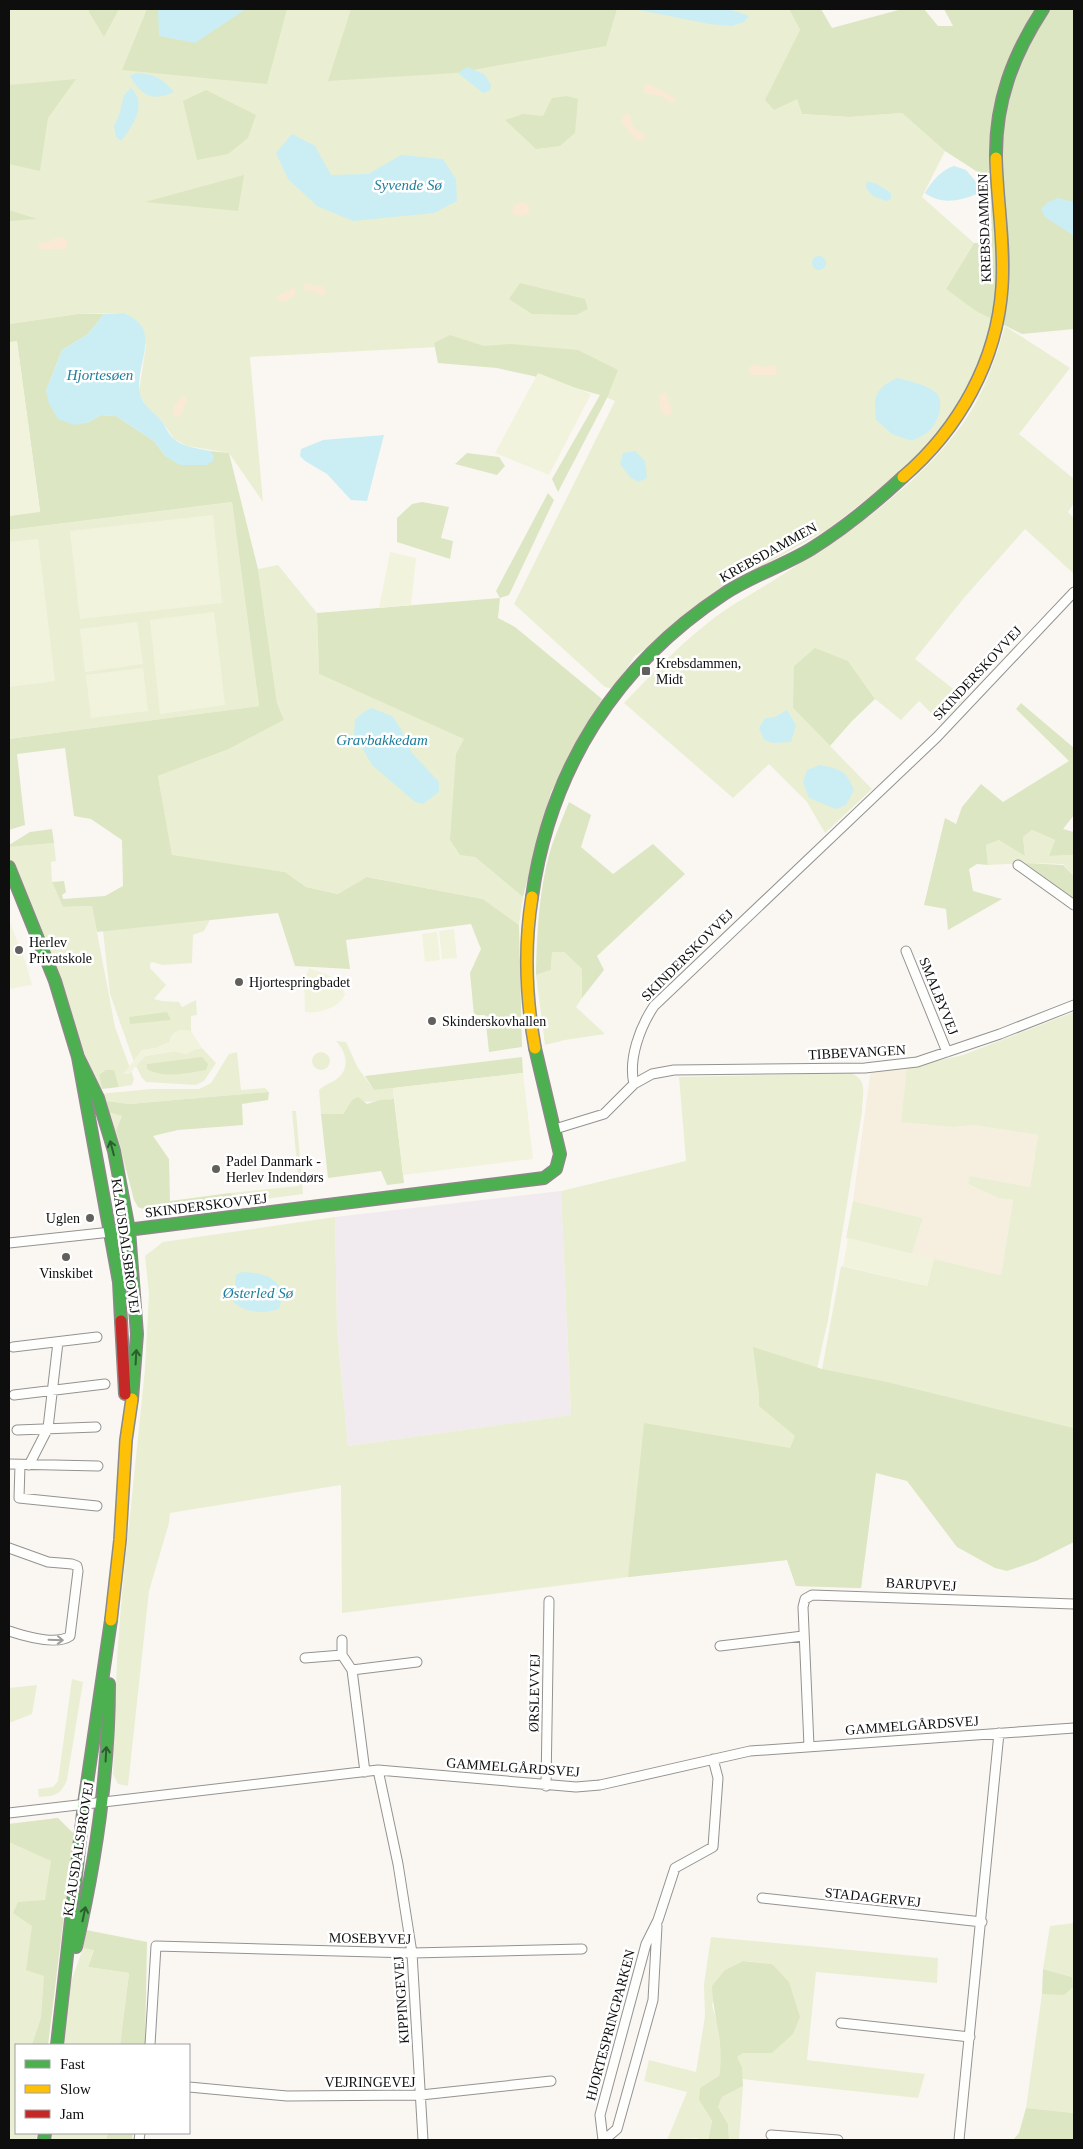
<svg xmlns="http://www.w3.org/2000/svg" width="1083" height="2149" font-family="Georgia,serif">
<rect width="100%" height="100%" fill="#faf7f2"/>
<path fill="#f1ebef" d="M561 1191 571 1415 348 1446 337 1328 335 1217Z"/>
<path fill="#f6efdf" d="M907 1068 908 1075 954 1127 973 1125 1038 1135 1030 1187 970 1176 968 1184 998 1198 1013 1200 1001 1275 912 1254 923 1218 853 1201 870 1075 873 1071Z"/>
<path fill="#eaefd3" d="M9 9H789L800 30 797 98 802 114 849 117 902 113 945 151 922 197 974 243 946 289 992 319 986 344 957 409 933 441 911 464 830 528 754 571 635 656 613 689 605 687 514 604 615 401 554 374 457 346 250 357 263 502 229 453 187 446 174 439 161 420 146 407 141 398 139 391 146 345 123 313 78 314 9 324Z
M1005 326 1070 368 1019 434 1074 479V503L1068 512 1074 518V574L1025 529 963 599 915 659 965 698 941 723 919 701 901 720 875 699 848 661 793 708 872 789 825 833 807 802 769 764 733 798 624 703C651 675 678 646 709 622 731 604 758 591 782 575 847 533 915 489 961 426 983 396 995 361 1005 326Z
M232 502 259 706 9 739V530Z
M278 565 317 613 319 674 465 739 475 857 523 897 519 925 483 899 368 877 339 894 306 887 285 872 172 856 158 776 229 749 284 720 277 704 258 569Z
M1032 830 1055 840 1050 856 1074 855V876L1063 864 1025 863 988 865 986 845 999 840 1025 855 1023 837Z
M54 843 56 861 51 862 52 882 63 907 92 906 115 1027 134 1079 132 1085 119 1087 114 1071 99 1075 102 1089 97 1090 56 968 9 857V847Z
M210 920 204 931 193 935 192 963 163 965 152 962 150 964V968L166 985 154 999 162 1001 179 1002 182 1007 196 1000 197 1015 191 1016V1031C181 1030 172 1029 170 1042L156 1048 142 1050 134 1062 110 994 103 931Z
M552 952H564L582 969V998L576 1007 605 1034 565 1040 545 1045 536 975 551 970Z
M1074 1012V1428L892 1383 875 1473 861 1588 796 1586 787 1560 628 1577 342 1613 341 1485 170 1513 169 1523 149 1591 128 1786 118 1784 113 1774 117 1659 122 1593 145 1369 149 1293 145 1256 163 1242 335 1217 337 1328 348 1446 571 1415 561 1191 686 1161 679 1077 850 1073C869 1079 862 1095 862 1112L828 1320 817 1369H822L841 1266 927 1286 934 1259 1001 1275 1013 1200 998 1198 968 1184 970 1176 1030 1187 1038 1135 973 1125 954 1127 901 1122 907 1068 963 1055Z
M336 1041 346 1042 358 1068 374 1090 393 1088 394 1099C378 1100 369 1104 352 1100L343 1114H321L319 1090C325 1084 333 1083 339 1077 350 1067 346 1051 336 1041Z
M202 1048 216 1063 204 1081 196 1085 146 1082 142 1078 136 1066 145 1056 175 1051 186 1054 196 1049Z
M237 1052 241 1090 265 1088 269 1092 129 1104 107 1101 122 1116 116 1130 128 1177 99 1094 151 1089H199L211 1083 229 1054Z
M312 1061a9 9 0 1 1 18 0a9 9 0 1 1-18 0Z
M292 1111H296L303 1194 250 1201 239 1199 230 1193 299 1186Z
M853 1201 923 1218 912 1254 846 1238Z
M72 1679 83 1682 67 1780C61 1795 55 1796 39 1797L38 1789 53 1787 58 1781Z
M37 1685 32 1714 9 1723V1688Z
M58 1818 48 2045H16V2133H37L36 2140H9V1824Z
M1074 1923V2113L1026 2108 1042 1994H1064L1072 1977 1043 1969 1050 1926Z
M711 1937 938 1958 937 1983 816 1972 807 2060 925 2074 918 2098 742 2079V2067L736 2057 743 2053H772L773 1964 743 1961 725 1970 712 2005 717 2022 722 2058 719 2076 699 2100 712 2121 708 2140H698L697 2138 667 2140 687 2092 644 2081 649 2060 696 2072 705 2016 704 1984Z
M83 1948 94 1949 88 1967 129 1973 120 2045H61L68 1990Z
M743 2086 739 2140H729L728 2124 718 2107 722 2097Z
M50 2133H108L106 2140H50Z"/>
<path fill="#dce6c2" d="M89 9H119L104 37 89 12Z
M147 9H287L267 84 122 70Z
M351 9H617L606 46 456 73 328 81Z
M789 9H821L832 28 902 9H924L938 26H953L944 9H1074V329L1022 334 976 311 946 289 974 243H992L990 180 945 151 902 113 849 117 802 114 797 99 774 110 765 100 800 30Z
M76 79 48 118 40 171 9 164V85Z
M206 90 256 115 248 138 228 154 197 160 183 101Z
M567 96 578 99 575 133 560 146 536 149 505 120 523 114 543 116 552 98Z
M244 175 238 211 145 202Z
M9 210 37 219 9 221Z
M520 283 585 299 588 309 576 315 532 314 509 299Z
M78 314H104L88 334 62 350 46 391 87 423 101 415 116 416 154 441 166 457 213 456 210 451 229 453 258 569 277 703 284 720 229 749 158 776 172 855 285 872 306 887 338 894 367 877 483 899 519 925 522 1047 489 1052 485 1015H474L470 973 481 949 471 924 346 940 350 969 295 966 278 913 97 932 92 906 63 907 52 882 64 881 66 892 62 895 63 899 105 896 123 886 122 840 91 819 74 816 65 748 17 754 25 825 9 830V739L259 706 232 502 9 530V516L40 511 17 342H9V324Z
M450 335 484 346 511 344 578 350 618 370 607 398 558 492 552 479 600 395 533 376 497 368 438 363 434 343Z
M467 453 499 457 505 466 497 475 455 464Z
M548 493 554 500 509 595 500 598 498 618 515 627 602 699 551 792 523 897 475 857 460 855 450 840 456 754 464 739 319 674 317 613 500 598 496 591Z
M422 502 449 507 441 538 453 541 450 559 397 542V518L412 504Z
M815 648 848 661 875 699 852 721 830 746 793 708 794 666Z
M1021 703 1074 748V815L1063 829 1074 832V855L1049 856 1055 840 1032 830 1023 837 1025 856 999 840 986 845 988 865 977 864 969 869 973 891 1002 899 948 930 946 909 924 905 945 818 956 824 962 807 981 784 1003 802 1069 761 1016 709Z
M569 802 591 815 581 847 613 874 653 844 685 874 597 956 604 970 582 998V969L564 952H552L551 970 536 975C537 932 539 886 552 845 557 831 563 817 569 802Z
M52 829 54 843 9 847V845L30 832Z
M1025 863 1063 865 1074 876V899Z
M167 1012 171 1020 130 1024 129 1017Z
M202 1057 208 1064 206 1070C187 1073 164 1079 147 1069V1064Z
M522 1057 523 1073 393 1088 374 1090 365 1076Z
M106 1070H114L119 1087 102 1089 99 1075Z
M269 1092 268 1100 242 1104 243 1125 178 1130 153 1136 169 1159 170 1201 230 1193 239 1199 150 1212 138 1207 134 1200 116 1130 122 1116 109 1112 107 1101 129 1104Z
M358 1097 367 1104 380 1100 394 1099 404 1183 387 1185 381 1171 328 1178 321 1114H343L352 1100Z
M753 1347 822 1369 892 1383 1074 1428V1542L1036 1561 1007 1571 995 1568 957 1547 907 1481 876 1473 861 1588 796 1586 787 1560 628 1577 644 1423 790 1448 795 1436 759 1406V1394Z
M58 1818 74 1834 48 2045H32L41 2018 44 1976 26 1970 32 1926 13 1913 18 1902 45 1900 51 1861 9 1842V1824Z
M86 1930 147 1942 145 2045H120L129 1973 88 1967 94 1950 83 1948Z
M743 1961 772 1964 789 1982 800 2017 793 2034 772 2053H743L737 2057 742 2067 743 2086 722 2097 718 2107 728 2124 729 2140H708L712 2121 699 2100 700 2088 719 2076C725 2044 713 2017 712 1986L725 1970Z
M1043 1969 1072 1977 1073 1987 1064 1995 1042 1994Z
M1026 2108 1074 2113V2140H1013L1019 2133Z
M108 2133H133L132 2140H106Z"/>
<path fill="#f9e9d5" d="M649 84 676 98 672 104 661 96 644 93V87Z
M629 113 633 126 646 137 641 142 633 137 621 121 625 115Z
M523 202 529 205V213C524 217 517 217 512 213 512 206 516 203 523 202Z
M57 237 68 240 66 249H38L39 243 50 241Z
M304 284 322 286 326 291 325 295 320 296 314 291H305Z
M292 287 295 289 296 294 286 302H278L277 297C282 291 287 294 292 287Z
M755 364 764 367 774 365 777 368 776 375H752L749 374V367Z
M666 391 672 412 668 416 661 412 659 396Z
M181 396 186 397 187 402 180 417 174 416 172 410Z"/>
<path fill="#f2f3dd" d="M17 341 40 512 9 516V342Z
M538 373 591 394 549 475 495 453Z
M213 515 222 603 80 619 70 531Z
M38 539 55 681 9 687V542Z
M390 552 416 558 411 605 379 608Z
M214 612 225 705 160 714 150 620Z
M137 622 143 664 85 672 80 629Z
M143 668 148 711 91 718 86 675Z
M9 920 26 963 32 985 9 989Z
M454 929 457 958 442 959 439 931Z
M437 932 440 960 425 962 422 934Z
M309 968C325 974 341 977 345 995 338 1008 320 1014 305 1012L304 980Z
M179 1030 191 1031 202 1048 196 1049 186 1054 175 1051 145 1056 129 1074H123L142 1050 156 1048 170 1042 173 1034Z
M523 1073 533 1159 403 1175 393 1088Z
M848 1238 934 1259 927 1286 843 1266Z"/>
<path fill="#caeef3" d="M158 9H246L195 43 159 36Z
M634 9H729L749 16 744 22 732 26 709 24Z
M467 67 484 74 491 85 490 91 483 93 458 73Z
M136 73C154 74 162 78 174 92 153 102 141 96 130 76Z
M131 88C148 105 133 125 121 141L116 137 114 127 120 112 124 95Z
M292 134 315 146 331 175 368 174 401 155 443 159 456 179 457 201 434 213 353 221 317 206 288 179 276 153Z
M954 166 966 170 978 184 977 194C960 201 941 205 925 193 932 181 941 170 954 166Z
M867 181 877 184 891 193V199L886 201 873 196 866 188Z
M1058 198 1074 202V236L1045 217 1041 209 1048 202Z
M812 263a7 7 0 1 1 14 0a7 7 0 1 1-14 0Z
M123 313C167 329 131 368 141 397 144 407 154 412 161 420 165 425 168 434 174 439 183 447 197 448 210 451L214 456 213 461 206 465H180L166 457 154 441 116 416 101 415 87 423 74 425 58 419 49 404 46 391 62 350 88 334 104 314Z
M897 378C909 381 925 384 935 392 946 401 938 423 929 431 925 435 917 438 912 441L892 434 876 420C873 396 875 389 897 378Z
M384 435 367 501 351 500 327 474 305 461 300 456 301 449 323 440Z
M635 451 645 461 647 478 638 482 630 477 620 464 623 453Z
M371 708 392 716 401 729 412 753 439 782V792L423 804 415 802 372 765 354 734 355 720 362 713Z
M787 710 796 725 791 742 773 743 764 740 759 728 765 718 775 717Z
M820 765C840 769 846 770 854 790L846 805 836 809 809 798 803 782 807 770Z
M242 1272C265 1273 289 1279 279 1309 263 1314 246 1313 233 1302L236 1275Z"/>
<g fill="none" stroke-linecap="round" stroke-linejoin="round">
<defs>
<path id="street" d="M1018 865 1074 905
M906 951 947 1052
M634 1084C628 1059 640 1027 654 1006L937 737 1074 592
M555 1129 604 1114 634 1084 652 1074 674 1070 865 1068 917 1062 1000 1034 1074 1005
M9 1243 111 1232
M13 1347 97 1337
M14 1395 105 1384
M17 1430 96 1427
M9 1464 98 1466
M20 1465 19 1498 97 1506
M29 1465 48 1428 58 1342
M9 1548 48 1562 72 1564 77 1566 78 1571 70 1636C56 1646 24 1636 9 1631
M342 1640V1655L352 1670 365 1772
M720 1646 803 1636
M305 1658 342 1655
M352 1670 417 1662
M809 1746 803 1607 805 1599 812 1595 1074 1604
M378 1770 398 1864 412 1953 423 2140
M546 1786 549 1601
M9 1813 378 1770 576 1787 600 1785 750 1751 1074 1728
M762 1898 982 1922
M841 2023 970 2037
M150 2045 156 1946 412 1953 582 1949
M189 2087 287 2096 421 2095 551 2081
M771 2135 838 2140
M139 2140 140 2133
M603 2140 600 2115 646 1944 658 1920 675 1868 713 1847 718 1778 713 1759
M604 2140 617 2129 653 2000 657 1926
M959 2140 999 1733"/>
<path id="fast" d="M996 158C995 102 1013 55 1043 9
M9 867 55 981 78 1057 119 1282 121 1321
M532 897C550 769 616 665 724 594 751 576 783 566 811 549 843 529 875 503 903 477
M78 1057 98 1098 114 1151 129 1230 137 1334 132 1399
M111 1232 544 1178 556 1169 560 1154 535 1048
M76 1947C96 1860 109 1773 109 1684
M57 2045 84 1804 111 1620
M44 2140 45 2133"/>
<path id="slow" d="M903 477C959 429 997 361 1002 287 1005 244 997 201 996 158
M532 897C524 946 526 998 535 1048
M111 1620 120 1540 126 1440 132 1399"/>
<path id="jam" d="M121 1321 125 1394"/>
</defs>
<use href="#street" stroke="#949391" stroke-width="11"/>
<use href="#fast" stroke="#8b8a87" stroke-width="14"/>
<use href="#slow" stroke="#8b8a87" stroke-width="14"/>
<use href="#jam" stroke="#8b8a87" stroke-width="14"/>
<use href="#street" stroke="#fefefd" stroke-width="9"/>
<use href="#fast" stroke="#4caf50" stroke-width="11"/>
<use href="#slow" stroke="#ffc107" stroke-width="11"/>
<use href="#jam" stroke="#c62828" stroke-width="11"/>
</g>
<defs><path id="oneway-shaft" d="M-6 0H5M1.5-3L5.5 0L1.5 3" fill="none" stroke-width="1.6" stroke-linecap="round" stroke-linejoin="round" transform="scale(1.25)"/></defs>
<g stroke="#2d5e2f">
<use href="#oneway-shaft" transform="translate(112 1148) rotate(-105)"/>
<use href="#oneway-shaft" transform="translate(136 1357) rotate(-87)"/>
<use href="#oneway-shaft" transform="translate(106 1754) rotate(-87)"/>
<use href="#oneway-shaft" transform="translate(84 1914) rotate(-78)"/>
</g>
<use stroke="#9e9e9d" href="#oneway-shaft" transform="translate(56 1640) rotate(2)"/>
<g fill="#61605e" stroke="#fff" stroke-width="2">
<rect x="641" y="666" width="10" height="10" rx="2.5"/>
<circle cx="19" cy="950" r="5"/>
<circle cx="239" cy="982" r="5"/>
<circle cx="432" cy="1021" r="5"/>
<circle cx="216" cy="1169" r="5"/>
<circle cx="90" cy="1218" r="5"/>
<circle cx="66" cy="1257" r="5"/>
</g>
<g text-anchor="middle" stroke-width="5" stroke-linejoin="round" paint-order="stroke">
<g font-size="14" fill="#0e0e0e" stroke="#fff">
<text transform="translate(984 228) rotate(-92)" y="5">KREBSDAMMEN</text>
<text transform="translate(768 552) rotate(-29)" y="5">KREBSDAMMEN</text>
<text transform="translate(977 673) rotate(-47)" y="5">SKINDERSKOVVEJ</text>
<text transform="translate(687 955) rotate(-45)" y="5">SKINDERSKOVVEJ</text>
<text transform="translate(939 996) rotate(68)" y="5">SMALBYVEJ</text>
<text transform="translate(857 1052) rotate(-3)" y="5">TIBBEVANGEN</text>
<text transform="translate(206 1205) rotate(-7)" y="5">SKINDERSKOVVEJ</text>
<text transform="translate(126 1246) rotate(82)" y="5">KLAUSDALSBROVEJ</text>
<text transform="translate(921 1584) rotate(3)" y="5">BARUPVEJ</text>
<text transform="translate(534 1693) rotate(-89)" y="5">ØRSLEVVEJ</text>
<text transform="translate(912 1725) rotate(-4)" y="5">GAMMELGÅRDSVEJ</text>
<text transform="translate(513 1767) rotate(4)" y="5">GAMMELGÅRDSVEJ</text>
<text transform="translate(78 1849) rotate(-81)" y="5">KLAUSDALSBROVEJ</text>
<text transform="translate(873 1897) rotate(6)" y="5">STADAGERVEJ</text>
<text transform="translate(370 1938) rotate(1)" y="5">MOSEBYVEJ</text>
<text transform="translate(401 2000) rotate(-94)" y="5">KIPPINGEVEJ</text>
<text transform="translate(610 2025) rotate(-75)" y="5">HJORTESPRINGPARKEN</text>
<text x="370" y="2087">VEJRINGEVEJ</text>
</g>
<g font-size="14" fill="#0e0e0e" stroke="#fff" text-anchor="start">
<text x="656" y="668">Krebsdammen,<tspan x="656" dy="16">Midt</tspan></text>
<text x="29" y="947">Herlev<tspan x="29" dy="16">Privatskole</tspan></text>
<text x="249" y="987">Hjortespringbadet</text>
<text x="442" y="1026">Skinderskovhallen</text>
<text x="226" y="1166">Padel Danmark -<tspan x="226" dy="16">Herlev Indendørs</tspan></text>
<text x="80" y="1223" text-anchor="end">Uglen</text>
<text x="66" y="1278" text-anchor="middle">Vinskibet</text>
</g>
<g font-size="15" font-style="italic" fill="#1b7f9b" stroke="#fff">
<text x="408" y="190">Syvende Sø</text>
<text x="100" y="380">Hjortesøen</text>
<text x="382" y="745">Gravbakkedam</text>
<text x="258" y="1298">Østerled Sø</text>
</g>
</g>
<rect width="1083" height="2149" fill="none" stroke="#0e0e0e" stroke-width="20"/>
<rect x="15" y="2044" width="175" height="90" fill="#ffffff" stroke="#9f9f9f"/>
<rect x="25" y="2060" width="25" height="8" fill="#4caf50" stroke="#9f9f9f"/>
<text x="60" y="2069" font-size="15" fill="#0e0e0e">Fast</text>
<rect x="25" y="2085" width="25" height="8" fill="#ffc107" stroke="#9f9f9f"/>
<text x="60" y="2094" font-size="15" fill="#0e0e0e">Slow</text>
<rect x="25" y="2110" width="25" height="8" fill="#c62828" stroke="#9f9f9f"/>
<text x="60" y="2119" font-size="15" fill="#0e0e0e">Jam</text>
</svg>
